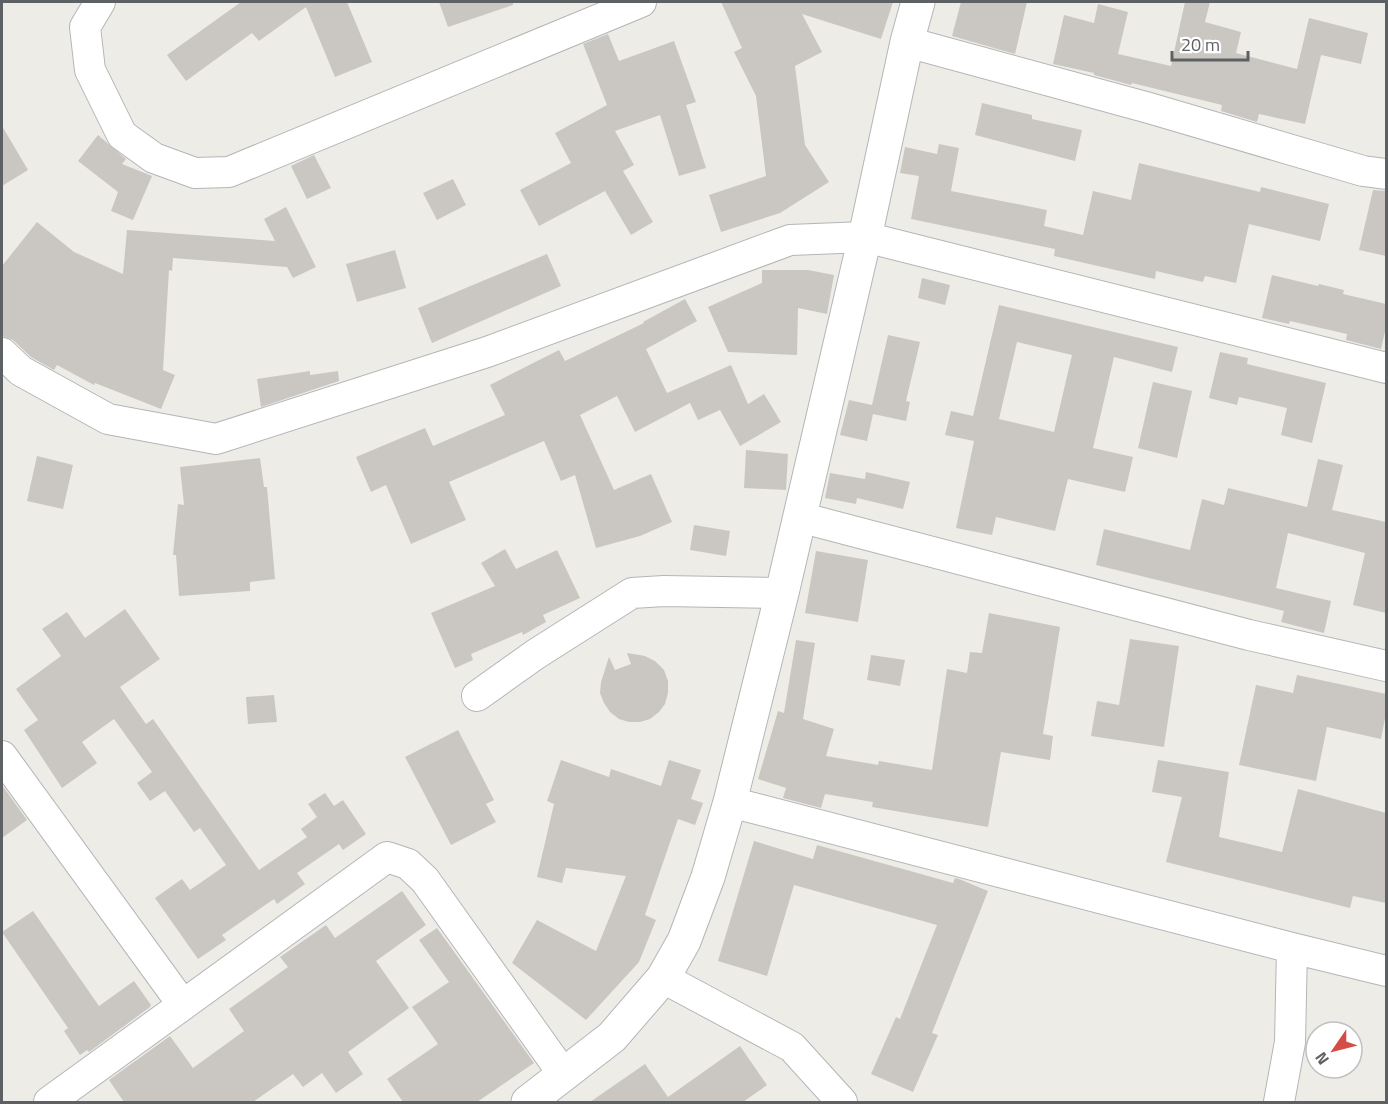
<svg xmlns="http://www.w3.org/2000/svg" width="1388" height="1104" font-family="'Titillium Web',sans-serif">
<rect width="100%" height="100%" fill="#eeece6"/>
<path fill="#cac7c2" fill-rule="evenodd" d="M241 2H347L372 62 335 77 306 7 259 41 252 33 186 81 167 55Z
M439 2H513V5L448 27Z
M721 2H893L881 39 802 14 822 52 795 66 805 145 829 182 780 213 721 232 709 195 766 176 756 96 734 52 742 48Z
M961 2H1027L1015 54 952 36Z
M1185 2H1210L1205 22 1241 32 1236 53 1297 69 1309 18 1368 33 1361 64 1321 55 1305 124 1259 114 1257 122 1221 111 1222 105 1132 83 1131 85 1094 75V73L1053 64 1064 15 1094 23 1098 4 1128 12 1118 54 1171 66Z
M608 34 619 61 674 41 696 102 686 105 706 168 679 176 660 115 615 131 634 165 623 171 653 222 631 235 605 191 539 226 520 190 571 163 555 133 607 105 583 44Z
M982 103 1032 115V119L1082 130 1075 161 975 135Z
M2 126 28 170 2 186Z
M98 135 126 159 122 164 152 176 133 220 111 211 118 192 78 161Z
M939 144 959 148 951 191 1047 210 1044 226 1083 235 1093 191 1131 200 1139 163 1260 192 1261 187 1329 204 1320 241 1249 224 1236 283 1205 276 1203 282 1156 271 1155 279 1054 256 1055 249 911 219 919 176 900 173 905 147 937 154Z
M314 155 331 188 307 199 291 166Z
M453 179 466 205 437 220 423 193Z
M1373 190 1386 191V256L1359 250Z
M286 207 316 267 293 278 287 267 173 258 172 271 169 270 163 370 175 375 161 409 95 383 94 385 57 365 54 370 31 357 13 340 2 336V266L37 222 74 252 123 274 127 230 275 241 264 219Z
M395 250 406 288 357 302 346 264Z
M547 254 561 286 432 343 418 308Z
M762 270H808L834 275 827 314 798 308 797 355 728 352 708 307 762 283Z
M1272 275 1318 286 1319 284 1344 290 1343 294 1386 304V327L1381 349 1346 340 1347 334 1290 321 1289 324 1262 318Z
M922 278 950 285 945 305 918 298Z
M685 299 697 321 646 349 667 393 731 365 748 404 764 394 781 422 740 446 720 410 698 420 690 403 635 432 617 396 580 415 614 490 651 474 672 522 640 536 596 548 575 475 561 481 544 441 449 482 466 520 411 544 386 485 371 492 356 457 425 428 433 446 505 415 490 385 559 350 565 361 644 323 643 322Z
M999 305 1178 347 1172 372 1114 357 1093 448 1133 457 1125 492 1068 479 1055 531 996 517 992 535 956 528 974 441 945 435 951 411 973 416ZM1017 342 1072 355 1054 432 999 419Z
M888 335 920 342 906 401 910 402 906 421 873 414 867 441 840 435 849 400 872 405Z
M1220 352 1248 358 1247 364 1326 383 1312 443 1281 435 1287 408 1239 397 1237 405 1209 398Z
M310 371V375L338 371 339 381 261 407 257 379Z
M1153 382 1192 391 1177 458 1138 448Z
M746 450 788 454 786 490 744 488Z
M37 456 73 465 63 509 27 501Z
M260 458 264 487H267L275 579 250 582V591L179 596 176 555H173L178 504 184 505 180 467Z
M1318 459 1343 465 1332 510 1386 522V613L1353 605 1365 553 1288 533 1276 588 1331 601 1324 633 1281 622 1284 611 1096 565 1104 529 1190 550 1202 499 1224 505 1228 488 1307 507Z
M866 472 910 482 903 509 857 498 856 504 825 498 830 473 865 479Z
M694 525 730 531 726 556 690 550Z
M505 549 516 569 557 550 580 598 543 615 546 622 523 635 522 632 471 654 473 660 455 668 431 613 495 586 481 563Z
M816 551 868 560 858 622 805 613Z
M125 609 160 659 120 687 146 724 153 719 259 870 307 837 301 829 317 817 308 804 325 793 334 806 343 800 366 834 343 850 339 844 297 873 305 884 277 904 274 899 222 935 226 940 198 959 155 898 182 879 190 890 226 865 200 828 194 832 165 791 150 801 137 783 152 772 114 719 82 742 97 763 62 788 24 730 38 720 16 689 61 656 42 629 67 612 85 638Z
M989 613 1060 627 1043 734 1053 736 1050 760 1001 752 988 827 872 807 873 802 825 794 821 808 783 798 786 788 758 779 778 711 784 713 796 640 815 643 803 719 834 729 826 756 878 765 879 761 932 770 947 669 967 673 970 652 982 653Z
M1130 639 1179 646 1164 747 1091 736 1097 701 1119 705Z
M627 653 645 656 655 661 664 670 668 681V693L665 704 659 712 650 719 640 722H629L619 719 610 712 604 703 600 693 601 682 609 657 615 670 631 664Z
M871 655 905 660 900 686 867 680Z
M1297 675 1386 694V713L1381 739 1327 727 1316 781 1239 765 1256 685 1293 693Z
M274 695 277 722 248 724 246 697Z
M458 730 494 800 486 804 496 822 451 845 405 757Z
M561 760 609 777 611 769 661 786 669 760 701 770 691 799 703 803 695 825 678 819 645 915 656 920 639 962 586 1020 512 963 537 920 596 951 626 876 566 868 562 883 537 877 554 804 547 801Z
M1158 760 1229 772 1219 837 1282 852 1298 789 1386 813V903L1353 896 1350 908 1166 862 1182 797 1152 792Z
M2 785 27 820 2 838Z
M754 841 813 859 817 845 953 883 955 878 959 879 988 891 932 1033 938 1035 913 1092 871 1074 896 1017 900 1019 937 925 794 885 767 976 718 961Z
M402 891 426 925 376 961 409 1008 348 1052 363 1074 336 1093 322 1073 303 1087 293 1074 253 1102H124L109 1080 170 1036 193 1068 244 1031 229 1009 288 967 280 957 326 925 335 938Z
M33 911 99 1006 134 981 151 1005 150 1007 89 1052 87 1050 80 1055 64 1031 68 1028 2 932Z
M437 928 534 1063 477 1102H403L387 1079 438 1044 412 1007 449 982 419 940Z
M740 1046 767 1085 743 1102H590L645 1064 668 1097Z"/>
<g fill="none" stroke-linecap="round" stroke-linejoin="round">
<defs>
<path id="minor" d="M100 2 85 27 90 70 122 135 154 158 195 173 229 172 641 2
M907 42 1149 108 1363 171 1386 174
M2 353 21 371 108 419 216 439 487 352 790 240 865 237 1386 368
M799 517 1249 635 1386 666
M477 696 536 654 632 593 664 591 782 593
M2 756 183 1005
M730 802 1292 948 1386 971
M663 978 792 1047 842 1102
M49 1102 387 857 408 864 425 880 564 1075
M1279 1102 1290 1042 1292 948"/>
<path id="tertiary" d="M528 1102 612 1037 663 978 684 941 708 877 730 802 782 593 865 237 907 42 918 2"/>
</defs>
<use href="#minor" stroke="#b3b6b9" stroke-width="32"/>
<use href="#tertiary" stroke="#b3b6b9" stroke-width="35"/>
<use href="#minor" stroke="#fff" stroke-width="30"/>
<use href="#tertiary" stroke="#fff" stroke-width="33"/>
</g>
<rect width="1388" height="1104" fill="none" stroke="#5e6164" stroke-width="6"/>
<g transform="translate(1334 1050) rotate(235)"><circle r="28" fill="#ffffff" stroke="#bfc0c1" stroke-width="1.5"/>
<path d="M0-4.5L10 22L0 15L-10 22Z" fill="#d54b45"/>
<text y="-9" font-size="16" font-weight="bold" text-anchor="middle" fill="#5e6164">N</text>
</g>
<path d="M1172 51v9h76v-9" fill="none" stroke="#5e6164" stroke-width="3"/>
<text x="1181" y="51" font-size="18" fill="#5e6164" stroke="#ffffff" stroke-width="4.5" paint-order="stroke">20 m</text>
</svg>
